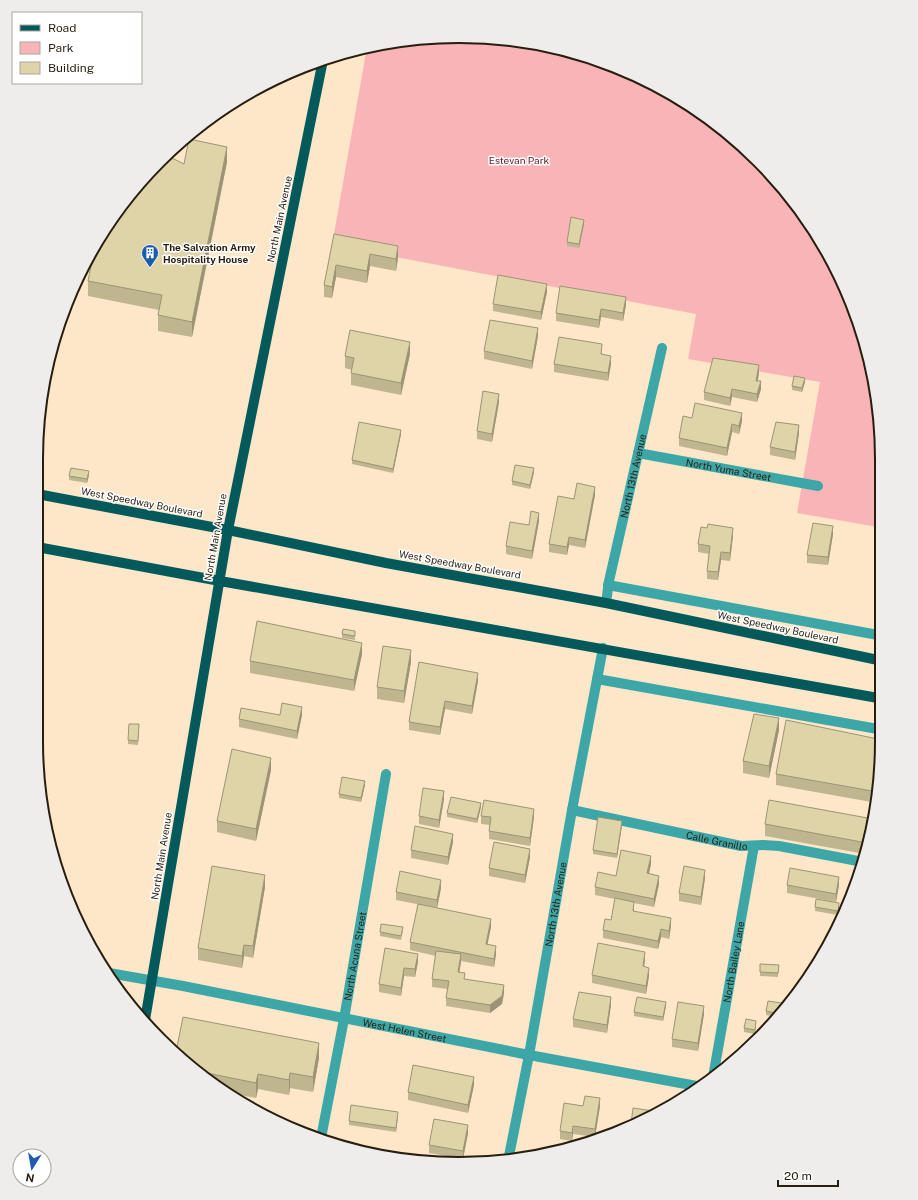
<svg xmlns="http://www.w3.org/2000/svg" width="918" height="1200" font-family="'Public Sans',sans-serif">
<rect width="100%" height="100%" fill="#fde7c8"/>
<path fill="#f9b4b7" d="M459 36 542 44 621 68 694 107 758 160 811 224 859 323 878 404V527L797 513 820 382 688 359 696 314 332 245 367 47 377 44Z"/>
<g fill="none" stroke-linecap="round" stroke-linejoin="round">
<g stroke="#3da6a7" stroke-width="10">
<path id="s1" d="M638 453 818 486"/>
<path d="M608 585 878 635"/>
<path id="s2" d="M606 603 609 581 662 348"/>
<path d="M597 679 878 729"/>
<path id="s3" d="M572 810 741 846 763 845 779 846 863 862"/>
<path id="s4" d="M109 973 183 986 529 1055 702 1087"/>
<path id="s5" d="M713 1077 754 846"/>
<path id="s6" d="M321 1138 344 1019 386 774"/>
<path id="s7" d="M508 1161 529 1055 572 810 603 648"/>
</g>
<path stroke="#045a5b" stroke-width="10" d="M37 494 228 530 386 563 606 603 878 660
M37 547 220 581 878 698
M145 1020 228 530 323 60"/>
</g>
<path fill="#bfb690" d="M227 162 192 337 158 331V315L159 310 88 296V281L184 164Z
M584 224 579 248 567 246V242Z
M334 234 398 258 396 271 370 266 367 283 336 277 332 298 324 297V285Z
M547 292 541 320 493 311V304Z
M626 305 623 321 601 317 599 328 556 321V313Z
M538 336 532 369 484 359V351Z
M602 352V354L611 364 608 381 554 372V364Z
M410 354 401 395 351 385V373L352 370 345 368V356Z
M759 373 758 381 761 389 757 402 732 397 730 406 704 400V392Z
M805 382 802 392 792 390V386Z
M499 402 492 442 477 439V431Z
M692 418 742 421 739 434 732 432 727 456 679 446V438Z
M799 433 795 460 770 455V447Z
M401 434 393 473 352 464V460Z
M534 472 530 489 512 485V481Z
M89 475 87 483 69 480V476Z
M595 495 585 548 569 545 567 555 549 552V544L574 499Z
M539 521 532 559 506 554V546Z
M833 534 828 565 807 563V555Z
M733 536 730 561 721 560 718 580 707 579V571L709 554 698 552V544Z
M342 634 355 635V640L342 638Z
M362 654 354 691 250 673V661Z
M411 662 404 703 377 699V687Z
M478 681 472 714 445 709 440 735 409 730V722Z
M280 715H302L297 739 239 727V719Z
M139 729 138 745 128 744V740Z
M779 730 769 778 743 773V761Z
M878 739V796L877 803 776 785V774Z
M271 770 256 841 217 832V821Z
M365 785 361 802 339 798V794Z
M444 799 439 828 419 824V816Z
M481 807 477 823 447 817V813Z
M481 816 534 817 530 846 489 839V831L490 825 481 824Z
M873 819 865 854 765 836V824Z
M622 825 617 858 593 854V850Z
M453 842 448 865 411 858V850Z
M530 857 525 883 489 876V868Z
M651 864 649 874 659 884 654 907 634 903V911L671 926 669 939 661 937 658 949 603 938V930L611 920 615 899 595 895V887L616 876Z
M705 878 701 905 679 901V893Z
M787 885H839L836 902 787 893Z
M265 887 253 958 244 956 242 968 198 960V948Z
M441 888 437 908 396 900V892Z
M815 907H839L838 915 815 911Z
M491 927 487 944 496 954 494 967 461 961 459 973 465 979 504 993 502 1004 490 1013 446 1006V998L448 989 432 987V979L436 956 410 950V942Z
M403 931 401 940 380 936V932Z
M385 948 418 962 415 977 404 976 401 996 379 992V984Z
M645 960 644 967 649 976 646 994 592 983V975Z
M760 964 779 965 778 977 760 976Z
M788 1004 777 1017 766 1015V1011Z
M611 1005 607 1033 573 1027V1019Z
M666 1006 663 1021 634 1016V1012Z
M704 1014 698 1051 672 1047V1039Z
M756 1025 755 1034 744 1032V1028Z
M176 1052 319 1058 313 1092 290 1088 289 1095 258 1089 256 1098 228 1093Z
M474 1085 468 1113 408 1100V1092Z
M583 1106H600L595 1137 573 1134 572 1141 560 1139V1131Z
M398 1116 396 1132 349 1125V1121Z
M468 1133 463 1159 429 1153V1145Z"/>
<path fill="#9b9476" d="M227 147V162L192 337V322Z
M584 220V224L579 248V244Z
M398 246V258L396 271V259Z
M370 254V266L367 283V271Z
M336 265V277L332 298V287Z
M547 284V292L541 320V312Z
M626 297V305L623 321V313Z
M601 309V317L599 328V320Z
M538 328V336L532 369V361Z
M410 342V354L401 395V383Z
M611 356V364L608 381V373Z
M759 365V373L756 388V381Z
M805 378V382L802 392V388Z
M761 381V389L757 402V394Z
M732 389V397L730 406V398Z
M499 394V402L492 442V434Z
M742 413V421L739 434V426Z
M732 424V432L727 456V448Z
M799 425V433L795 460V452Z
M401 430V434L393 473V469Z
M534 468V472L530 489V485Z
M89 471V475L87 483V479Z
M595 487V495L585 548V540Z
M539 513V521L532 559V551Z
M833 526V534L828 565V557Z
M733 528V536L730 561V553Z
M569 537V545L567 555V547Z
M721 552V560L718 580V572Z
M362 643V654L354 691V680Z
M411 650V662L404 703V691Z
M478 673V681L472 714V706Z
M445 701V709L440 735V727Z
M302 707V715L297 739V731Z
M779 718V730L769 778V766Z
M271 758V770L256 841V829Z
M365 781V785L361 802V798Z
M444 791V799L439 828V820Z
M481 803V807L477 823V819Z
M534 809V817L530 846V838Z
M622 821V825L617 858V854Z
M453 834V842L448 865V857Z
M530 849V857L525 883V875Z
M651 856V864L647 881V873Z
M705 870V878L701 905V897Z
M265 875V887L253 958V946Z
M659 876V884L654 907V899Z
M839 877V885L836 902V894Z
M441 880V888L437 908V900Z
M671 918V926L669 939V931Z
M491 919V927L486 952V944Z
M661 929V937L658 949V941Z
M244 945V956L242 968V956Z
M496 946V954L494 967V959Z
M645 952V960L643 974V966Z
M418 954V962L415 977V969Z
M461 954V962L458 980V972Z
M404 968V976L401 996V988Z
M649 968V976L646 994V986Z
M504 985V993L502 1004 490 1013V1005Z
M611 997V1005L607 1033V1025Z
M666 1002V1006L663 1021V1017Z
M704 1006V1014L698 1051V1043Z
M319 1043V1058L313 1092V1077Z
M290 1073V1088L289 1095V1080Z
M258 1074V1089L256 1098V1083Z
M474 1077V1085L468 1113V1105Z
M600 1098V1106L595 1137V1129Z
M398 1112V1116L396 1132V1128Z
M468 1125V1133L463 1159V1151Z
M573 1126V1134L572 1141V1133Z"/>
<path fill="#ded4a8" stroke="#9b9476" d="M189 139 227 147 192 322 158 315 162 295 88 281 95 247 123 202 160 160 166 155 184 164Z
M571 217 584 220 579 244 567 242Z
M334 234 398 246 396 259 370 254 367 271 336 265 332 287 324 285Z
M498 275 547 284 541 312 493 304Z
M560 286 626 297 623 313 601 309 599 320 556 313Z
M490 320 538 328 532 361 484 351Z
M350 330 410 342 401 383 351 373 354 358 345 356Z
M559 337 602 344 601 354 611 356 608 373 554 364Z
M713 358 759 365 756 381H761L757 394 732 389 730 398 704 392Z
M794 376 805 378 802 388 792 386Z
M483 391 499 394 492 434 477 431Z
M695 403 742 413 739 426 732 424 727 448 679 438 683 416 692 418Z
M359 422 401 430 393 469 352 460Z
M776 422 799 425 795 452 770 447Z
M515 465 534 468 530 485 512 481Z
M71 468 89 471 87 479 69 476Z
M577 483 595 487 585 540 569 537 567 547 549 544 558 496 574 499Z
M531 511 539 513 532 551 506 546 510 522 529 525Z
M813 523 833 526 828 557 807 555Z
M708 524 733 528 730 553 721 552 718 572 707 571 710 546 698 544 701 527 707 528Z
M257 621 362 643 354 680 250 661Z
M343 629 355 631V636L342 634Z
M383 646 411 650 404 691 377 687Z
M419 662 478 673 472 706 445 701 440 727 409 722Z
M282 703 302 707 297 731 239 719 241 708 280 715Z
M754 714 779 718 769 766 743 761Z
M786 720 878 739V792L776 774Z
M129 724H139L138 741 128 740Z
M232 749 271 758 256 829 217 821Z
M342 777 365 781 361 798 339 794Z
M423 788 444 791 439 820 419 816Z
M451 797 481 803 477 819 447 813Z
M484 800 534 809 530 838 489 831 491 817 481 816Z
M769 800 873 819 867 843 765 824Z
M598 817 622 821 617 854 593 850Z
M415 826 453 834 448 857 411 850Z
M494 842 530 849 525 875 489 868Z
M621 850 651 856 647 873 659 876 654 899 595 887 598 872 616 876Z
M212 866 265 875 253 946 244 945 242 956 198 948Z
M684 866 705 870 701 897 679 893Z
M790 868 839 877 836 894 787 885Z
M400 871 441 880 437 900 396 892Z
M615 898 634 902 633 911 671 918 669 931 661 929 658 941 603 930 605 919 611 920Z
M816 899 839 903 838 911 815 907Z
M418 904 491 919 486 944 496 946 494 959 410 942Z
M381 924 403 927 401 936 380 932Z
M598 943 645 952 643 966 649 968 646 986 592 975Z
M385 948 418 954 415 969 404 968 401 988 379 984Z
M436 951 461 954 458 972 465 973 464 979 504 985 502 996 490 1005 446 998 449 981 432 979Z
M760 964 779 965 778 973 760 972Z
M579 992 611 997 607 1025 573 1019Z
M637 997 666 1002 663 1017 634 1012Z
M768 1001 788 1004 780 1014 766 1011Z
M678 1002 704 1006 698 1043 672 1039Z
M183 1017 319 1043 313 1077 290 1073 289 1080 258 1074 256 1083 202 1072 176 1052Z
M746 1019 756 1021 755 1030 744 1028Z
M767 1024 771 1025 767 1030Z
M413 1065 474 1077 468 1105 408 1092Z
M585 1096 600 1098 595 1129 573 1126 572 1133 560 1131 564 1103 583 1106Z
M351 1105 398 1112 396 1128 349 1121Z
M633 1108 653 1111 652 1113 631 1124Z
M434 1119 468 1125 463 1151 429 1145Z"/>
<defs>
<symbol id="building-pin" viewBox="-11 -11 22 30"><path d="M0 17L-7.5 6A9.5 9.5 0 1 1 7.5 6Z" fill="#1c5eae" stroke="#fff"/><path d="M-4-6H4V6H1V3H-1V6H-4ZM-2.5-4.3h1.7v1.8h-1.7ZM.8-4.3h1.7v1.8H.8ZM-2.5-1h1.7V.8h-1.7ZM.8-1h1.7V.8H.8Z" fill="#fff"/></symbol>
</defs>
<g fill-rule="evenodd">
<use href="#building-pin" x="140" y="243" width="20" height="27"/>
</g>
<g text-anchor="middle" stroke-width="3" stroke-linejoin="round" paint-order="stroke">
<g font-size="10" fill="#631723" stroke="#fff">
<text x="519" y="164">Estevan Park</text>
</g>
<g font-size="10" fill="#281e0f" stroke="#fff">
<text transform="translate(279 219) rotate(-78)" y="4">North Main Avenue</text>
<text dy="4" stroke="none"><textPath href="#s1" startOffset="92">North Yuma Street</textPath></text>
<text dy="4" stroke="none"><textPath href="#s2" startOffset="130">North 13th Avenue</textPath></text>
<text transform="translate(142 502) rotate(11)" y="4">West Speedway Boulevard</text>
<text transform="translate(215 537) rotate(-80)" y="4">North Main Avenue</text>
<text transform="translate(460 564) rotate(10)" y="4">West Speedway Boulevard</text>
<text transform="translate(778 627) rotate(12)" y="4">West Speedway Boulevard</text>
<text dy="4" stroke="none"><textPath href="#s3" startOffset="148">Calle Granillo</textPath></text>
<text transform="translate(161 856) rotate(-81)" y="4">North Main Avenue</text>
<text dy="4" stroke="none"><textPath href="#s7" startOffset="261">North 13th Avenue</textPath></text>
<text dy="4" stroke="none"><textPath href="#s6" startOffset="185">North Acuna Street</textPath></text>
<text dy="4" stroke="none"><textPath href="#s5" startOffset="117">North Bailey Lane</textPath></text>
<text dy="4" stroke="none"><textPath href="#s4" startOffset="301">West Helen Street</textPath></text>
</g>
<g font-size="10" font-weight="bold" fill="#281e0f" stroke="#fff" text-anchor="start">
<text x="163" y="251">The Salvation Army<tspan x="163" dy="12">Hospitality House</tspan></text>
</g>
</g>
<path d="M0 0H918V1200H0ZM459 43H459A416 416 0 0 1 875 459V741A416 416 0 0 1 459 1157H459A416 416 0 0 1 43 741V459A416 416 0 0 1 459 43Z" fill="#eeedec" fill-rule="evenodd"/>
<path fill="none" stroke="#281e0f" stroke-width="2" d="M459 43H459A416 416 0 0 1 875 459V741A416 416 0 0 1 459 1157H459A416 416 0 0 1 43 741V459A416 416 0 0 1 459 43Z"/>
<rect x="12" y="12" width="130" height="72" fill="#ffffff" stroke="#a9a59f"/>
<rect x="20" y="25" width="20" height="6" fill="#045a5b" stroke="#a9a59f"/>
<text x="48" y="32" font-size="12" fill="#281e0f">Road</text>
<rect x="20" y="42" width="20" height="12" fill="#f9b4b7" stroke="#a9a59f"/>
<text x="48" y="52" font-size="12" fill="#281e0f">Park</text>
<rect x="20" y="62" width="20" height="12" fill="#ded4a8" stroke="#a9a59f"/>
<text x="48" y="72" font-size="12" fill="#281e0f">Building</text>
<g transform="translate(32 1168) rotate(191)"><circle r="19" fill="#ffffff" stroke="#a9a59f"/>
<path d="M0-3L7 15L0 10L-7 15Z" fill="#1c5eae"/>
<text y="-6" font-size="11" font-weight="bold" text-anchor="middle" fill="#281e0f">N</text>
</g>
<path d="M778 1180v6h60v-6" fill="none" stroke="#281e0f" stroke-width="2"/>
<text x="784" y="1180" font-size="12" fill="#281e0f" stroke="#ffffff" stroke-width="3" paint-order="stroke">20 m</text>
</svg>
